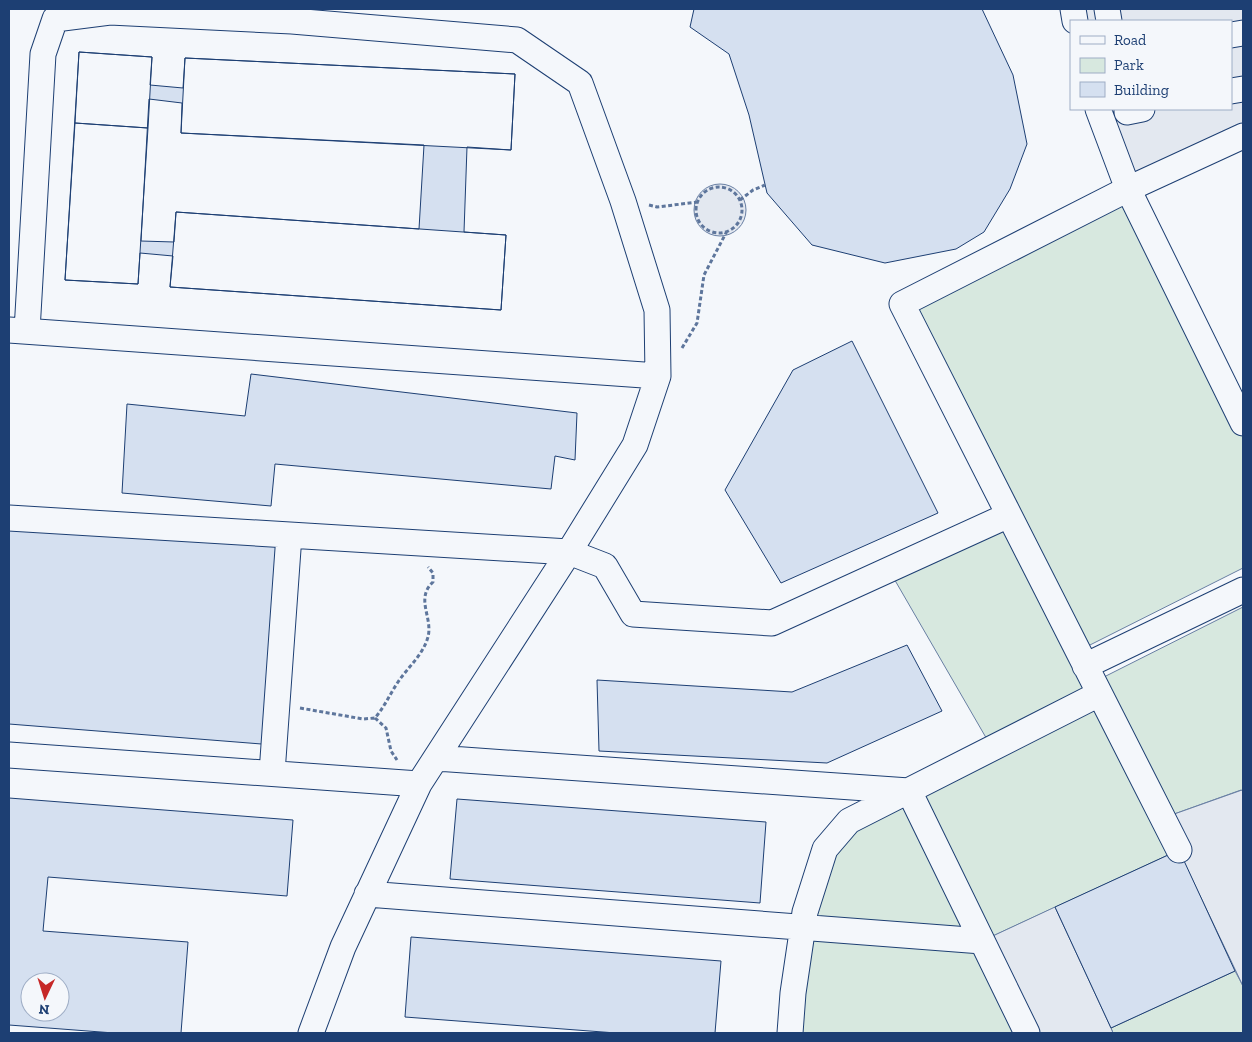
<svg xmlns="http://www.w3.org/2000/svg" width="1252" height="1042" font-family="'Zilla Slab',serif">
<rect width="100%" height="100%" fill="#f4f7fb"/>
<path fill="#d7e8df" stroke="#687fa3" d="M1128 189 1243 423V568L1078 651 1094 682 1243 607V793L1241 790 1163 818 1179 850 982 941 1027 1033H790L825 849 992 748 889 570 1008 515 902 304Z
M1235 971 1243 986V1033H1113L1111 1028Z"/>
<path fill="#e3e8f0" stroke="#687fa3" d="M1073 9H1243V136L1128 189 1098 109H1231V21H1075Z
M694 210a26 26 0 1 1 52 0a26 26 0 1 1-52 0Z
M1242 790 1243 793V986L1163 818Z
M1055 907 1111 1028 1113 1033H1027L982 941Z"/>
<path fill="#d5e0f0" stroke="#1d3f73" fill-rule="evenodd" d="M694 9H982L1013 75 1027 144 1010 189 984 232 956 249 885 263 812 245 767 193 749 115 729 54 690 27Z
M79 52 152 57 150 85 183 88 185 58 515 74 511 150 467 147 464 232 506 235 501 310 170 287 173 256 140 253 138 284 65 280ZM149 99 182 103 181 133 424 145 419 229 176 212 174 242 141 241Z
M79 52 152 57 148 128 75 123Z
M185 58 515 74 511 150 181 133Z
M75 123 148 128 138 284 65 280Z
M176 212 506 235 501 310 170 287Z
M852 341 938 513 781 583 725 490 793 370Z
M251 374 577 413 575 460 555 456 551 489 275 464 271 506 122 493 127 404 245 416Z
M9 518 289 535 274 745 9 724Z
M907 645 942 711 827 763 599 751 597 680 792 692Z
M9 798 293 820 287 896 48 877 43 931 188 942 181 1033H114L9 1025ZM30 982H60V1012H30Z
M457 799 766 822 760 903 450 879Z
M1179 850 1235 971 1111 1028 1055 907Z
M411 937 721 961 715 1033H616L405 1017Z"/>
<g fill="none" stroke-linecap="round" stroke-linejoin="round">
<defs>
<path id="minor" d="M1073 9 1075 21
M1107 9 1109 21
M1231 35 1243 33
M1231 91 1243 89
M1098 109 1128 189 1243 423
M1127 109V112L1142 109
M9 330 658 376
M27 331 43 54 55 19 110 12 292 21 517 40 580 83 623 201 657 310 658 376 635 445 569 552 419 784 343 947 311 1033
M9 518 569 552 605 566 633 614 772 623 1009 515
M1085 666 1243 590
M9 755 419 784
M436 758 909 791 1027 1033
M272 773 289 535
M1179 850 902 304 1128 189 1243 136
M367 894 982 941
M790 1033 793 993 805 912 825 849 849 821 1099 694"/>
</defs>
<use href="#minor" stroke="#1d3f73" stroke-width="27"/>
<path stroke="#5e769c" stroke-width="3" stroke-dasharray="4 2.5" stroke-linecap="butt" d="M696 210a23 23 0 1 1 46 0a23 23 0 1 1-46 0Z
M740 200 753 190 765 185
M649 205 657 207 698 202
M682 348 697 323 704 275 727 231
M300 708 363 719 375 718C385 706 390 694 398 682 408 667 423 655 428 637 433 617 415 599 433 582V573L428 567
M375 718 386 728 391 751 397 760"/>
<use href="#minor" stroke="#f4f7fb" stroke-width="25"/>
</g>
<rect width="1252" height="1042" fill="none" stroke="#1d3f73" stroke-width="20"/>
<rect x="1070" y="20" width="162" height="90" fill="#f4f7fb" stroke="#9eadc5"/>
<rect x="1080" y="36" width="25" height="8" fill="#f4f7fb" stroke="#9eadc5"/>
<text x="1114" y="45" font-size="15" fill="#1d3f73">Road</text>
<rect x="1080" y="58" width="25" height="15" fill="#d7e8df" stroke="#9eadc5"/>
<text x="1114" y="70" font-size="15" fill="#1d3f73">Park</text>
<rect x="1080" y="82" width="25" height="15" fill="#d5e0f0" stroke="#9eadc5"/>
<text x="1114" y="95" font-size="15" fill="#1d3f73">Building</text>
<g transform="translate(45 997) rotate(184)"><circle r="24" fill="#f4f7fb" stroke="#9eadc5"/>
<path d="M0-4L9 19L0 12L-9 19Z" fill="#c62828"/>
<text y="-8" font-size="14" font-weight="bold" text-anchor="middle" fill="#1d3f73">N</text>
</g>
</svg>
